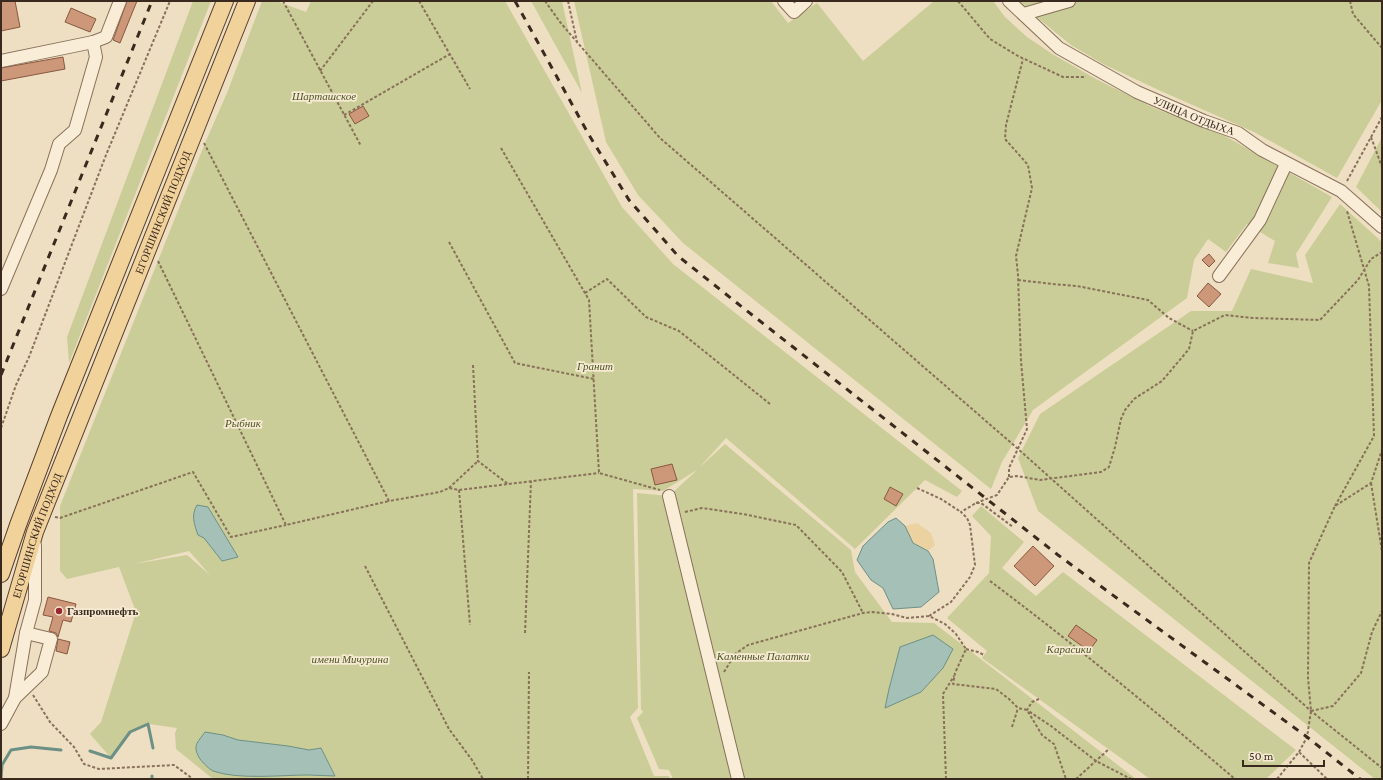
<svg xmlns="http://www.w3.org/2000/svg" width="1383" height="780" font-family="'Crimson Pro',serif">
<rect width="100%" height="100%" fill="#eedfc3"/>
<path fill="#cacd97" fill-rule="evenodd" d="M193 1H211L69 363 67 337Z
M262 1H276L306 12 311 1H505L622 207 673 264 962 491 957 497 925 480 855 549 726 438 699 468 725 444 851 550 855 572 892 622 934 623 1136 779H673L669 770 659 769 637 718 643 712 641 709 637 493 669 496 697 470 663 491 633 489 638 708 630 717 654 776H669L670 779H213L176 749 175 733 177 728 149 724 130 732 111 758 90 734 101 722 136 612 119 567 67 579 60 571V506L205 143 227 93ZM189 551 210 575 187 555 134 564Z
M531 1H562L582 93Z
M574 1H771L788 23 817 3 863 61 934 1H993L1005 17 1027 37 1054 55 1096 79 1154 108 1225 136 1332 197 1296 254 1299 268 1268 263 1275 241 1247 224 1226 252 1208 239 1194 260 1187 298 1033 410 1002 462 991 489 683 243 638 195 606 142Z
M1017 1H1382V100L1337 178 1254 132 1163 92 1103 64 1071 45Z
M1382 137V212L1356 187Z
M1340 204 1382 242V779H1375L1038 511 1018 458 1040 414 1191 311H1232L1251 269 1313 283 1305 255Z
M981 506 1024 542 1002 568 1036 596 1063 572 1296 750 1266 779H1150L982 658 987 651 947 618 989 573 991 536 972 516Z"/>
<path fill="#ebd2a0" d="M917 523 931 533 935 545 928 551 913 543 905 526Z"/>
<path fill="#a5c1b7" stroke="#6c9085" d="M197 505 208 507 238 557 222 561 204 538 198 535C194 524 191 515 197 505Z
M896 518 905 526 913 543 928 551 933 559 939 592 921 607 893 609 883 588 871 580 857 560 863 546 888 522Z
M933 635 953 649 943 668 921 692 885 708 889 689 900 647Z
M205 732 223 735 238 740 288 746 309 750 321 748 335 776C326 776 317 775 308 775 281 775 238 780 213 771 209 769 203 763 200 759 192 746 197 743 205 732Z"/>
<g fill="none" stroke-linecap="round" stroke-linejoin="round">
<path stroke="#6c9085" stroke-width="3" d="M90 751 111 758 130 732 148 724 153 748
M152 776V779
M1 779 2 765 11 750 31 747 61 750"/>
</g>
<path fill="#cd9779" stroke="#88583f" d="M1 1H15L20 27 1 31Z
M127 1H137L120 43 113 40Z
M71 8 96 19 90 32 65 22Z
M63 57 65 69 1 81V68Z
M363 106 369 116 355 124 349 114Z
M1209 254 1215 261 1209 267 1202 260Z
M1208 283 1221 294 1209 307 1197 296Z
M672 464 677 480 655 485 651 469Z
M890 487 903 494 896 506 884 499Z
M1033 546 1054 566 1035 586 1014 566Z
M48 597 76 604 71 622 63 620 58 637 56 633 49 631 53 617 43 615Z
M1076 625 1097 640 1089 651 1068 636Z
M58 639 70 642 67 654 56 651Z"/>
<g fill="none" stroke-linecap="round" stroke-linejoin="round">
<defs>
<g id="minor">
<path d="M784 1 794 12 806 1"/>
<path id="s1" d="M1009 1 1059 48 1137 92 1204 121 1238 133 1262 150 1341 191 1382 227"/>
<path d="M1024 14 1069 1"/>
<path d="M1 61 93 42 106 37 120 1"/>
<path d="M1219 276 1260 220 1286 164"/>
<path d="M1 289 51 170 59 144 75 130 96 57 93 42"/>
<path d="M669 496 738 779"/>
<path d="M15 698 26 633 35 600V545"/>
<path d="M1 724 15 698 42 672 51 639 26 633"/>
</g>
<g id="major">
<path d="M1 574 18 525 59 416 225 1"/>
<path id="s2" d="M1 649 35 532 247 1"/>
</g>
</defs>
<use href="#minor" stroke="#89705a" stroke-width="14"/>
<use href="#major" stroke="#573f2e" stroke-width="18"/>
<path stroke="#89705a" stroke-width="2" stroke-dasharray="3 2" stroke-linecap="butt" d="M283 1 361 146
M419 1 470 89
M545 1 560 22 576 41
M568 1 577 42 660 138 1017 448 1311 711 1382 768
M958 1 990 39 1018 56 1063 77H1086
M1350 1 1353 14 1382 48
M320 71 373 1
M344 115 450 54
M1371 137 1382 167
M204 143 389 501 440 492 449 488 459 490 599 473
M501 148 589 300 599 473 660 490
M1347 181 1382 117
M449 242 515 363 594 379
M158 261 286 525 389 501
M1018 280 1053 284 1077 286 1148 300 1169 318 1193 331
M585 293 607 279 646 317 679 331 770 404
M473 365 478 461 508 484
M1 428 16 385 29 357 106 155 170 1
M1009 477V468L1027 429 1021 361 1018 275 1016 256 1032 188 1028 165 1005 139 1006 125 1023 59
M1371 483 1382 551
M449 488 478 461
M917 488 941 499 961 512
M459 490 470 625
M976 503 997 495 1009 477 1017 476 1040 480 1101 472 1109 467 1115 447 1121 419 1125 410 1134 399 1162 381 1189 349 1193 331 1225 315 1253 318 1320 320 1358 280 1371 259 1382 252
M1335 506 1374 436 1369 286 1347 211
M685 512 702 508 743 514 796 525 842 572 863 613
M55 517 60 518 193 472 231 537 286 525
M365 566 449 729 472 760 483 779
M990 581C1074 644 1155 711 1235 779
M929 616 951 602 970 577 975 565 970 525 967 518 961 512 976 503H981L1013 527
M525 633 531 481
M966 649 978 652 984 655
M724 672 735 654 748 645 863 613 873 612 892 614 907 618 929 616 945 624 956 634 966 649 955 673 953 684 996 689 1009 699 1018 708 1027 710 1042 735 1054 744 1066 779
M33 695 50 722 74 747 84 764 99 769 174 765 193 779
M1039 699 1032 702 1027 710 1051 726 1096 761 1131 779
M1311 711 1333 706 1361 673 1372 632 1382 611
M1012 727 1018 708
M1299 752 1307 737 1311 711 1308 678 1309 563 1335 506 1371 483 1382 450
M528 779 529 672
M946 779 943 694 954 676
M1076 779 1109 749
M1277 779 1299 752 1327 779"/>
<use href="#minor" stroke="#f9edd7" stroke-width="12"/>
<use href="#major" stroke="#f2d29b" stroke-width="16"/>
<path stroke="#39291e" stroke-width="3" stroke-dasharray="7 7" stroke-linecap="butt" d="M515 1 589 135 629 200 678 256 737 303 1058 555 1307 737 1360 779
M1 375 152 1"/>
</g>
<circle fill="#982930" stroke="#f6ead3" stroke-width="1.5" cx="59" cy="611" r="4"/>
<g text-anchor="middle" stroke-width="3.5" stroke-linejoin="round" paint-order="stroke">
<g font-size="11" font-style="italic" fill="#4c5524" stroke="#f6ead3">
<text x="324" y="100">Шарташское</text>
<text x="595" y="370">Гранит</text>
<text x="243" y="427">Рыбник</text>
<text x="1069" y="653">Карасики</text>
<text x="763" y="660">Каменные Палатки</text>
<text x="350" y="663">имени Мичурина</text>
</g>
<g font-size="11" fill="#39291e" stroke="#f6ead3">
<text dy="4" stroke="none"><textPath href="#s1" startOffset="220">УЛИЦА ОТДЫХА</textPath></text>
<text dy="4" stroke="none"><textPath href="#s2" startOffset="466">ЕГОРШИНСКИЙ ПОДХОД</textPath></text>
<text dy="4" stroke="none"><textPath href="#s2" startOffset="119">ЕГОРШИНСКИЙ ПОДХОД</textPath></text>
</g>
<g font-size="11" font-weight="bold" fill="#39291e" stroke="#f6ead3" text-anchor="start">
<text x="67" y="615">Газпромнефть</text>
</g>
</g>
<rect width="1383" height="780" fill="none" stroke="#39291e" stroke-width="4"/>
<path d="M1243 760v6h81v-6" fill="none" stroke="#39291e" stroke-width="2"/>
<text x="1249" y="760" font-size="12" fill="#39291e" stroke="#f6ead3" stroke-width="3" paint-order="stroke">50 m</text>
</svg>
